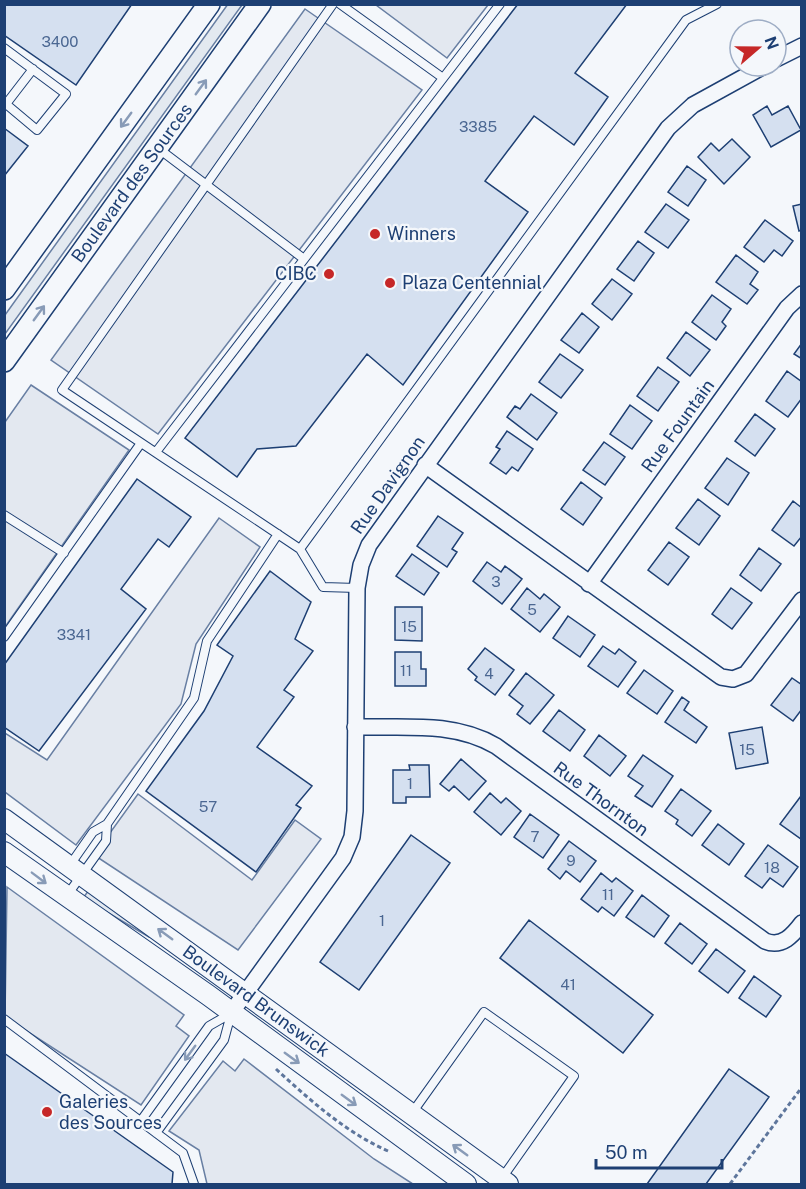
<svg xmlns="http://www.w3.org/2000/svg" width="806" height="1189" font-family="'Public Sans',sans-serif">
<rect width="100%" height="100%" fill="#f4f7fb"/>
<path fill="#e3e9f0" stroke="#687fa3" stroke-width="1.5" d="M228 4 242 5 5 334V315Z
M89 890 151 935 149 937 83 898Z"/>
<path fill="#e3e8f0" stroke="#687fa3" stroke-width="1.5" d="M376 5H488L447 58Z
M305 9 422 90 158 434 51 360Z
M31 385 129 450 5 627V422Z
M219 518 260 547 196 644 181 704 76 845 5 792V733L47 760Z
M138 794 252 880 295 820 321 839 238 950 94 855Z
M7 887 184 1015 176 1026 189 1036 141 1105 5 1017Z
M244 1059 374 1159 413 1184H207L199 1150 169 1131 223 1061 235 1071Z"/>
<path fill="#d5e0f0" stroke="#1d3f73" stroke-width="1.5" d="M4 4H132L76 85 4 35Z
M518 4H627L575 73 608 97 574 145 534 116 485 181 528 212 403 385 367 354 296 446 257 449 237 477 185 438Z
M767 106 772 115 788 106 801 130 771 147 753 115Z
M4 128 28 146 4 176Z
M732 139 750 157 724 184 698 157 711 143 719 151Z
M687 166 706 180 688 206 668 192Z
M666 204 689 220 668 248 645 232Z
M802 204V230L799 231 793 206Z
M765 220 793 241 782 256 774 250 764 262 744 247Z
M638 241 654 253 634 281 617 269Z
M736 255 758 272 750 284 758 290 747 304 716 282Z
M612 279 632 294 612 320 592 304Z
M712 295 731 309 722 322 726 326 716 340 692 322Z
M582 313 599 327 579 353 561 340Z
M686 332 710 350 690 376 667 358Z
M802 343V359L794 354Z
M560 354 583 370 561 398 539 382Z
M658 367 679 382 658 411 637 396Z
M787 371 802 382V398L788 417 766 401Z
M531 394 557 413 537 440 507 417 515 406 520 409Z
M630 405 652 421 632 449 610 434Z
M755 414 775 429 755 456 735 441Z
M507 431 533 449 518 471 512 467 506 474 490 463 500 449 496 447Z
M604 442 625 457 605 485 583 470Z
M727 458 749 473 728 505 705 488Z
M137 479 191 517 169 547 158 539 121 589 146 609 39 751 4 727V665Z
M581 482 602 498 583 525 561 509Z
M698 499 720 516 699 545 676 528Z
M793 501 802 508V536L794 546 772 530Z
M438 516 463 533 452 549 457 552 447 567 417 546Z
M669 542 689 557 668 585 648 570Z
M759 548 781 564 761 591 740 575Z
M412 554 439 573 424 595 396 576Z
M487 562 501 572 505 566 522 579 502 604 473 581Z
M270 571 311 602 295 639 313 651 284 690 294 697 257 747 312 786 296 805 301 808 256 872 146 791 204 711 233 656 217 645Z
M527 588 540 599 544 594 560 607 540 632 511 609Z
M731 588 752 603 732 629 712 614Z
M395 607H422V641L395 640Z
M568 616 595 635 580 657 553 638Z
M603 646 615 654 619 649 636 662 618 687 588 666Z
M485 648 514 670 495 695 475 680 477 677 468 669Z
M395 652H421V669H426V686H395Z
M644 670 673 691 657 714 627 693Z
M526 673 554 695 530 724 517 714 523 706 509 695Z
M792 678 802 685V709L793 721 771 705Z
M682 697 689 702 684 710 707 727 696 743 665 722Z
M559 710 585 730 570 751 543 731Z
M762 727 768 763 736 769 729 733Z
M599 735 626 756 610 776 584 756Z
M643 755 673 776 652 807 635 796 643 786 628 776Z
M461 759 486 781 469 800 454 786 449 791 440 784Z
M409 765H429L430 797H406V803H393V770H410Z
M681 789 711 811 692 836 676 824 678 820 665 811Z
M490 793 501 803 506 798 521 811 501 835 474 812Z
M801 796 802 797 801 839 780 824Z
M530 814 559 835 543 858 514 837Z
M718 824 744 844 729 865 702 845Z
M411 835 450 863 359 990 320 962Z
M569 841 596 861 580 882 566 871 560 879 548 869Z
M768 845 798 867 783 887 770 878 762 888 745 876Z
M601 873 612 882 616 878 633 891 614 916 602 907 598 912 581 899Z
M642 895 669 916 654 937 626 917Z
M529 920 653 1015 623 1053 500 958Z
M680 923 707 944 692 964 665 943Z
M716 949 745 971 728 993 699 971Z
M754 976 781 996 766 1017 739 998Z
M4 1053 173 1172 172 1184H4Z
M729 1069 769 1097 706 1184H647Z"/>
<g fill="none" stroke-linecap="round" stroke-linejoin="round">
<defs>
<path id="service" d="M333 4 62 390 300 549 323 587 357 588
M340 4 443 78
M4 48 66 94 37 130 6 104 33 69
M159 149 304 259
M156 452 500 4
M4 515 64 553
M300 549 686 20 717 4
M4 637 141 443
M70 865 93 832 107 824 194 698 207 641 278 534
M68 894 106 841 107 824
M4 1019 183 1153 194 1184
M412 1113 484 1012 574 1076 502 1178
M140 1122 209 1026 230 1014
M156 1133 224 1040 231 1014"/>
<path id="minor" d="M776 59 802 46
M425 465 721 677 733 679 746 674 802 600
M589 584 787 308 802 294
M355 727C403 728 453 721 496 746L765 941C782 948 793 935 802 923
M231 1013 343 858 352 837 355 811 357 588 361 565 369 545 668 128 693 105 764 66"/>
<path id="tertiary" d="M4 819 508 1184
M4 852 208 995 466 1184"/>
<path id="secondary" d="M4 289 209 4
M4 361 260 4"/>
</defs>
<use href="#service" stroke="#1d3f73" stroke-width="10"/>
<use href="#minor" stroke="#1d3f73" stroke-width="18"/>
<use href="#tertiary" stroke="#1d3f73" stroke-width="22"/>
<use href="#secondary" stroke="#1d3f73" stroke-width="24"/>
<path stroke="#5e769c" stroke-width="3" stroke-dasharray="4.5 3" stroke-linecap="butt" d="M276 1069C310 1100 345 1132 388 1151
M730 1184 802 1087"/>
<use href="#service" stroke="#f4f7fb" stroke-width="8"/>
<use href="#minor" stroke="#f4f7fb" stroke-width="15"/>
<use href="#tertiary" stroke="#f4f7fb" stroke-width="20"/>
<use href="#secondary" stroke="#f4f7fb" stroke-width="21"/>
</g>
<defs><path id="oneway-shaft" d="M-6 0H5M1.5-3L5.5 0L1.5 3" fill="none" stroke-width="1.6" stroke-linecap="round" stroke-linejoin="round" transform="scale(1.5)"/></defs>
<g stroke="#889bb7">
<use href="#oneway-shaft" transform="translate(201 87) rotate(-54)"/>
<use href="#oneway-shaft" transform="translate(126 120) rotate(126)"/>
<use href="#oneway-shaft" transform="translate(39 313) rotate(-54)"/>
<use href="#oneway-shaft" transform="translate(39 878) rotate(37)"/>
<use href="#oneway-shaft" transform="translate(165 934) rotate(-144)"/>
<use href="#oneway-shaft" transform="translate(190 1053) rotate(126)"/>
<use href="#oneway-shaft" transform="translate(292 1058) rotate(36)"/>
<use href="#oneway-shaft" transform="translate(349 1100) rotate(36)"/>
<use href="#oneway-shaft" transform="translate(460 1150) rotate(-144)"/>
</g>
<g fill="#c62828" stroke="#f4f7fb" stroke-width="2">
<circle cx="375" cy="234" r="6"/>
<circle cx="329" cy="274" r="6"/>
<circle cx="390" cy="283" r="6"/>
<circle cx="47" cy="1112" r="6"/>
</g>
<g text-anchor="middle" stroke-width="4.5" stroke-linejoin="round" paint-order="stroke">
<g font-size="15" fill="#4b6792">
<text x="60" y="47">3400</text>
<text x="478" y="132">3385</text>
<text x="496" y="587">3</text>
<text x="532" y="615">5</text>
<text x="409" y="632">15</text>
<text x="74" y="640">3341</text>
<text x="406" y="676">11</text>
<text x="489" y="679">4</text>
<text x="747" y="755">15</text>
<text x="410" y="789">1</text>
<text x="208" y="812">57</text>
<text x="535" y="842">7</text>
<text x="571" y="866">9</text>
<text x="772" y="873">18</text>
<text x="608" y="900">11</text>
<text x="382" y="926">1</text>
<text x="568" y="990">41</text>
</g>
<g font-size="18" fill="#1d3f73" stroke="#f4f7fb">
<text transform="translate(132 183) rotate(-54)" y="6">Boulevard des Sources</text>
<text transform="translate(678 426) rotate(-54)" y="6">Rue Fountain</text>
<text transform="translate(388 485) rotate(-55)" y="6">Rue Davignon</text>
<text transform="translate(601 799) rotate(36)" y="6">Rue Thornton</text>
<text transform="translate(256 1001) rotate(36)" y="6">Boulevard Brunswick</text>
</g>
<g font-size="18" fill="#1d3f73" stroke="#f4f7fb" text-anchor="start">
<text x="387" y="240">Winners</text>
<text x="317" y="280" text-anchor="end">CIBC</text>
<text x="402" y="289">Plaza Centennial</text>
<text x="59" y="1108">Galeries<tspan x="59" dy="21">des Sources</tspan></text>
</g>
</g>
<rect width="806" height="1189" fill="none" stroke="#1d3f73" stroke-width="12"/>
<g transform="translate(758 48) rotate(70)"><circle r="28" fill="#f4f7fb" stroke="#9eadc5" stroke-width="1.5"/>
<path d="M0-4.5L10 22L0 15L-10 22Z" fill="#c62828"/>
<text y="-9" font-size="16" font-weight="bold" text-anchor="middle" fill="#1d3f73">N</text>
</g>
<path d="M596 1159v9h126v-9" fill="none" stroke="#1d3f73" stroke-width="3"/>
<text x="605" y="1159" font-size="18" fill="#1d3f73" stroke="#f4f7fb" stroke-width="4.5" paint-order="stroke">50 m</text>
</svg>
